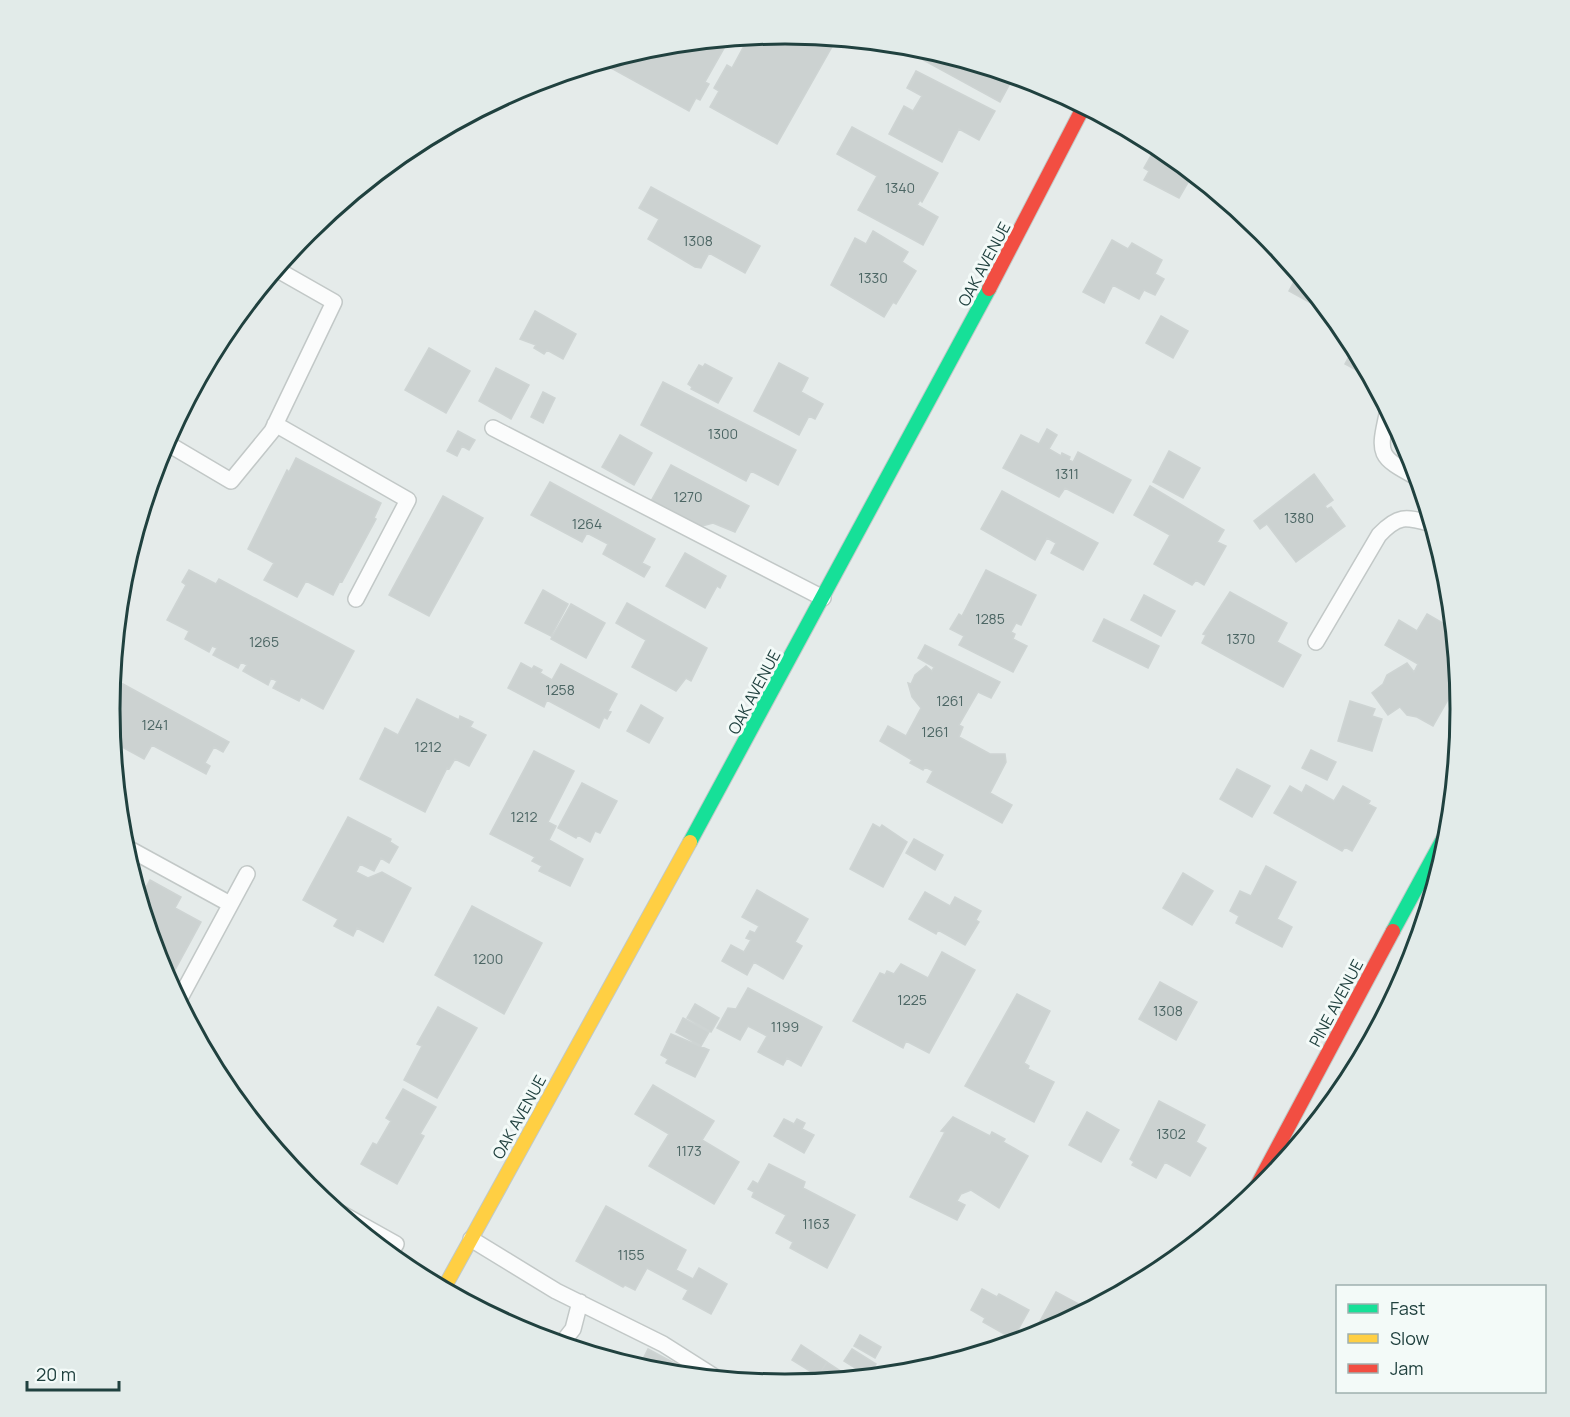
<svg xmlns="http://www.w3.org/2000/svg" width="1570" height="1417" font-family="Manrope,sans-serif">
<rect width="100%" height="100%" fill="#e5ebea"/>
<path fill="#ccd2d1" stroke="#ced4d3" stroke-width="1.5" d="M785 33 837 38 777 144 710 107 719 91 714 88 727 65 732 68 745 44 735 38Z
M720 39 727 43 705 82 709 84 700 100 696 98 689 111 600 62 654 46Z
M908 45 917 46 1014 76 1000 102 905 50Z
M916 71 995 111 979 140 959 129 942 162 889 134 904 106 913 111 922 96 907 88Z
M852 127 938 173 922 202 920 200 917 205 938 217 923 245 858 210 877 176 837 154Z
M1157 145 1193 174 1179 198 1144 180 1149 171 1144 168Z
M651 187 760 246 745 273 709 253 701 268 695 267 648 239 659 219 639 208Z
M873 231 908 252 902 262 916 271 896 304 893 302 884 317 831 285 855 238 866 244Z
M1112 240 1128 249 1132 243 1162 260 1155 274 1164 279 1155 295 1144 290 1139 299 1113 285 1104 303 1083 292Z
M1298 274 1323 304 1320 308 1289 291Z
M535 311 576 334 563 359 547 350 544 354 534 348 536 345 520 339Z
M1161 316 1188 331 1173 358 1146 343Z
M1354 347 1371 378 1345 364Z
M429 348 470 371 446 413 405 390Z
M779 363 808 378 801 392 823 404 815 419 809 416 799 435 754 411Z
M705 364 732 378 718 403 691 389 692 387 688 384 699 365 703 367Z
M496 368 529 385 511 419 479 401Z
M663 382 796 450 778 485 751 471 746 481 641 425Z
M543 392 555 398 543 423 531 417Z
M1047 429 1057 435 1049 449 1061 456 1062 453 1070 457 1069 460 1073 462 1078 452 1131 480 1113 513 1065 488 1059 497 1003 468 1021 435 1039 444Z
M458 431 475 440 469 450 462 446 457 456 447 451Z
M620 435 652 453 634 485 602 467Z
M1169 451 1200 468 1183 498 1153 482Z
M296 458 381 503 374 518 376 519 342 582 340 581 333 595 306 581 297 597 264 580 274 563 248 549 287 470 289 472Z
M671 465 749 506 735 532 713 523 702 526 694 539 645 512Z
M1314 474 1333 500 1325 506 1327 509 1331 507 1345 526 1296 562 1267 524 1260 529 1254 521Z
M550 482 655 539 642 563 650 567 644 577 603 554 608 544 587 533 582 542 531 515Z
M1150 486 1224 530 1217 542 1226 546 1204 585 1196 580 1192 585 1154 564 1170 535 1134 515Z
M1002 491 1098 543 1083 570 1051 553 1056 543 1047 538 1035 560 981 529Z
M443 496 483 518 429 616 389 595Z
M685 553 726 576 720 588 717 586 705 608 666 586Z
M189 570 216 584 219 579 354 651 323 709 301 697 299 701 273 688 277 681 271 678 268 685 243 671 247 665 241 662 238 668 213 655 217 648 212 646 209 652 185 639 189 631 167 620 186 585 182 582Z
M986 570 1036 595 1021 625 1016 623 1011 632 1015 634 1013 639 1027 646 1013 672 959 645 964 636 950 629 959 614 962 616Z
M543 590 568 604 551 636 525 623Z
M1230 592 1287 623 1277 642 1301 655 1283 687 1202 643 1206 635 1203 634Z
M1144 595 1175 611 1161 636 1131 620Z
M627 603 707 648 691 681 686 678 676 691 632 667 646 640 616 623Z
M571 604 605 623 586 658 551 639Z
M1427 614 1453 629 1458 682 1433 726 1417 717 1407 715 1400 707 1388 715 1372 693 1383 684 1387 675 1407 663 1414 672 1418 664 1385 645 1399 620 1417 631Z
M1104 619 1159 646 1148 668 1093 641Z
M925 645 1000 682 991 698 978 692 959 725 963 727 959 737 990 754H1005L1006 762 990 793 1012 805 1002 823 927 782 933 771 925 767 923 770 910 763 912 760 880 741 888 726 906 736 921 708 912 697 908 683 911 684 915 675 926 666 932 671 934 667 918 658Z
M521 663 532 669 534 666 542 670 540 673 552 680 561 664 617 694 608 711 611 712 607 719 604 717 599 728 547 700 544 707 508 688Z
M112 678 229 742 223 752 214 747 205 763 210 766 206 774 152 745 144 759 113 742 110 708Z
M417 699 459 720 460 716 473 722 470 727 486 735 469 766 455 759 449 769 447 768 425 812 360 779 385 728 398 735Z
M1350 701 1375 709 1372 716 1382 719 1372 751 1338 741Z
M641 705 663 718 649 743 627 731Z
M1311 750 1336 762 1327 780 1302 768Z
M534 751 574 771 548 822 556 826 549 840 583 859 570 886 539 871 542 866 532 861 535 857 490 834Z
M1237 769 1270 786 1252 817 1220 799Z
M582 783 617 801 600 833 595 831 590 842 578 835 576 838 558 828Z
M1306 785 1334 801 1343 786 1370 801 1368 804 1376 808 1352 851 1345 847 1342 851 1274 813 1290 786 1302 793Z
M348 817 391 839 390 842 398 847 389 863 381 858 374 871 360 864 356 872 368 878 382 872 411 888 383 942 357 928 353 936 334 926 338 919 303 900Z
M873 824 880 828 882 825 907 842 883 887 850 869Z
M914 839 943 855 935 870 906 853Z
M1266 866 1296 882 1277 919 1292 927 1282 947 1236 923 1239 916 1230 911 1240 891 1251 896Z
M1183 873 1213 891 1192 925 1163 908Z
M150 880 181 897 175 908 201 922 169 981 161 967 140 898Z
M757 890 808 919 795 942 802 946 783 979 754 962 747 975 722 961 731 945 744 952 751 940 746 938 750 931 755 933 759 926 742 917Z
M925 892 950 906 955 897 981 911 976 920 979 922 965 945 938 930 936 934 909 919Z
M472 906 542 943 504 1014 435 975Z
M942 952 975 970 929 1053 906 1041 903 1048 853 1021 880 973 885 975 887 971 894 974 901 964 928 978Z
M1160 982 1197 1002 1176 1040 1139 1019Z
M748 988 822 1027 801 1066 787 1058 783 1065 758 1052 767 1036 748 1026 740 1040 717 1028 728 1008 736 1009Z
M1017 994 1050 1011 1024 1063 1029 1066 1028 1069 1054 1082 1034 1122 965 1086Z
M695 1004 719 1018 711 1032 687 1018Z
M438 1007 477 1028 437 1098 404 1080 422 1046 417 1044Z
M683 1018 709 1032 701 1046 676 1032Z
M671 1034 709 1050 695 1077 666 1063 668 1059 661 1055Z
M653 1085 714 1121 702 1140 739 1162 714 1204 649 1166 669 1134 635 1114Z
M403 1089 436 1107 420 1134 424 1136 397 1184 361 1164 373 1143 377 1145 391 1121 386 1118Z
M1159 1101 1205 1125 1196 1142 1206 1148 1190 1176 1165 1162 1156 1178 1132 1165 1134 1162 1130 1159Z
M1087 1112 1119 1130 1101 1162 1069 1145Z
M953 1117 990 1136 992 1132 1005 1139 1003 1142 1028 1156 999 1208 971 1190 961 1194 957 1201 965 1205 957 1220 910 1197 945 1132 941 1131Z
M784 1119 794 1124 797 1119 805 1123 802 1129 814 1135 804 1153 774 1136Z
M769 1164 805 1182 803 1188 855 1215 827 1268 790 1248 793 1242 776 1233 786 1215 752 1197 754 1192 748 1189 753 1181 758 1184Z
M606 1206 686 1250 676 1270 693 1279 699 1268 727 1284 711 1314 683 1299 688 1290 647 1268 635 1290 625 1285 623 1287 576 1261Z
M982 1289 997 1297 999 1294 1029 1310 1013 1339 983 1322 985 1318 971 1310Z
M1056 1292 1088 1309 1050 1329 1039 1323Z
M860 1335 881 1347 875 1358 854 1346Z
M801 1345 827 1362 818 1376 792 1360Z
M648 1349 678 1365 673 1373 639 1367Z
M852 1349 876 1364 868 1376 844 1361Z
M827 1362 845 1374 842 1378 825 1380 818 1376Z"/>
<g fill="none" stroke-linecap="round" stroke-linejoin="round">
<defs>
<path id="lane" d="M1388 410C1378 455 1377 456 1418 478
M275 424 408 500 356 599
M493 428 823 598
M165 442 231 481 272 431 334 302 276 269
M1316 642 1379 535C1399 514 1406 517 1432 524
M124 846 230 904
M179 1000 247 874
M337 1211 396 1244 390 1254
M471 1239 556 1291 663 1344 715 1377
M562 1343 573 1329 580 1302"/>
<path id="fast" d="M690 842 989 289
M1393 931 1449 828"/>
<path id="slow" d="M444 1288 690 842"/>
<path id="jam" d="M989 289 1084 106
M1252 1195 1393 931"/>
</defs>
<use href="#lane" stroke="#c2c8c7" stroke-width="18"/>
<use href="#fast" stroke="#c0c9c7" stroke-width="16"/>
<use href="#slow" stroke="#c0c9c7" stroke-width="16"/>
<use href="#jam" stroke="#c0c9c7" stroke-width="16"/>
<use href="#lane" stroke="#fbfcfc" stroke-width="15"/>
<use href="#fast" stroke="#16e098" stroke-width="14"/>
<use href="#slow" stroke="#ffcf43" stroke-width="14"/>
<use href="#jam" stroke="#f24e42" stroke-width="14"/>
</g>
<g text-anchor="middle" stroke-width="6" stroke-linejoin="round" paint-order="stroke">
<g font-size="14" fill="#4c6664">
<text x="900" y="193">1340</text>
<text x="698" y="246">1308</text>
<text x="873" y="283">1330</text>
<text x="723" y="439">1300</text>
<text x="1067" y="479">1311</text>
<text x="688" y="502">1270</text>
<text x="1299" y="523">1380</text>
<text x="587" y="529">1264</text>
<text x="990" y="624">1285</text>
<text x="1241" y="644">1370</text>
<text x="264" y="647">1265</text>
<text x="560" y="695">1258</text>
<text x="950" y="706">1261</text>
<text x="155" y="730">1241</text>
<text x="935" y="737">1261</text>
<text x="428" y="752">1212</text>
<text x="524" y="822">1212</text>
<text x="488" y="964">1200</text>
<text x="912" y="1005">1225</text>
<text x="1168" y="1016">1308</text>
<text x="785" y="1032">1199</text>
<text x="1171" y="1139">1302</text>
<text x="689" y="1156">1173</text>
<text x="816" y="1229">1163</text>
<text x="631" y="1260">1155</text>
</g>
<g font-size="16" fill="#20413f" stroke="#f3faf8">
<text transform="translate(984 264) rotate(-62)" y="6">OAK AVENUE</text>
<text transform="translate(754 692) rotate(-62)" y="6">OAK AVENUE</text>
<text transform="translate(1336 1003) rotate(-62)" y="6">PINE AVENUE</text>
<text transform="translate(519 1117) rotate(-61)" y="6">OAK AVENUE</text>
</g>
</g>
<path d="M0 0H1570V1417H0ZM120 709a665 665 0 1 1 1330 0a665 665 0 1 1-1330 0Z" fill="#e2ebe9" fill-rule="evenodd"/>
<path fill="none" stroke="#20413f" stroke-width="3" d="M120 709a665 665 0 1 1 1330 0a665 665 0 1 1-1330 0Z"/>
<rect x="1336" y="1285" width="210" height="108" fill="#f3faf8" stroke="#9fb0ae" stroke-width="1.5"/>
<rect x="1348" y="1304" width="30" height="9" fill="#16e098" stroke="#9fb0ae" stroke-width="1.5"/>
<text x="1390" y="1315" font-size="18" fill="#20413f">Fast</text>
<rect x="1348" y="1334" width="30" height="9" fill="#ffcf43" stroke="#9fb0ae" stroke-width="1.5"/>
<text x="1390" y="1345" font-size="18" fill="#20413f">Slow</text>
<rect x="1348" y="1364" width="30" height="9" fill="#f24e42" stroke="#9fb0ae" stroke-width="1.5"/>
<text x="1390" y="1375" font-size="18" fill="#20413f">Jam</text>
<path d="M27 1381v9h92v-9" fill="none" stroke="#20413f" stroke-width="3"/>
<text x="36" y="1381" font-size="18" fill="#20413f" stroke="#f3faf8" stroke-width="4.5" paint-order="stroke">20 m</text>
</svg>
